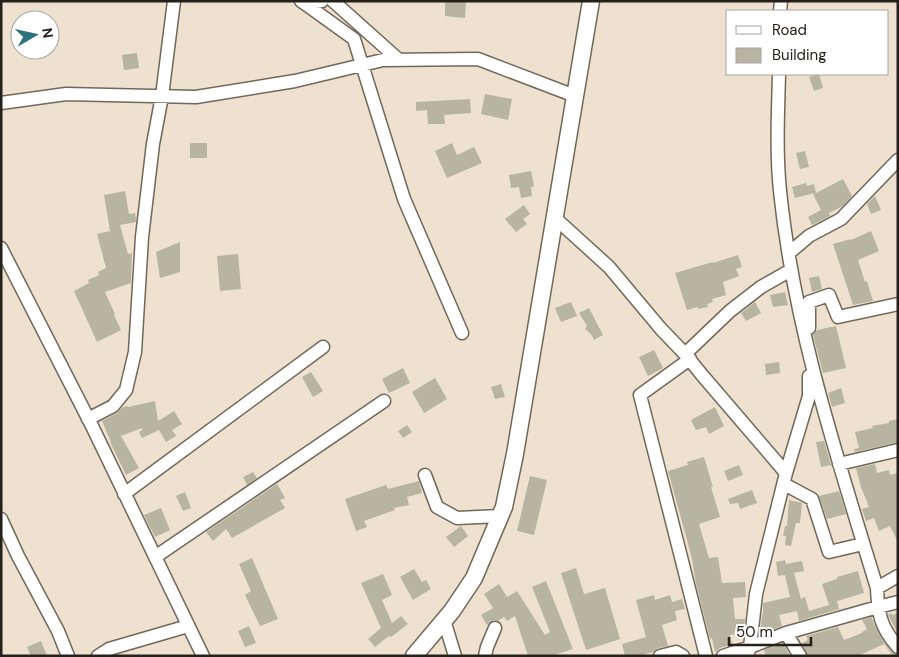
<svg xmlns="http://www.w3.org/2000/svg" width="899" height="657" font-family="'DM Sans',sans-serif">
<rect width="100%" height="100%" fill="#eee1d0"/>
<path fill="#b7b5a2" d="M445 1H466L465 18 445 16Z
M137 53 139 68 124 70 122 55Z
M819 74 823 88 814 91 809 77Z
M485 94 512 99 508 120 481 114Z
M470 99 471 113 444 115 445 124H428L427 110 416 111V102Z
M190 143H207V158H190Z
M452 143 457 155 474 147 482 163 447 178 435 151Z
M805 151 809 167 800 169 796 153Z
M531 171 534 186 531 187 532 196 521 198 519 187 511 188 509 175Z
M843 179 852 196 843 206 829 213 830 216 812 225 808 217 821 210 813 194 815 193 795 198 792 187 806 183 807 186 814 184 816 193Z
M125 191 129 214 135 213 136 219V222L120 225 128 254 132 253 131 283 105 292 115 314 114 315 121 330 97 342 74 291 89 283 88 280 99 275 98 272 106 268 97 234 110 231 104 195Z
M875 196 881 210 871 214 867 204Z
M524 205 530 214 523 219 527 224 516 232 505 219Z
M871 231 879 251 858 260 865 282 867 281 873 301 853 305 833 244 851 239V240Z
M180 242V272L160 278 156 252Z
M238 254 241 289 220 291 217 256Z
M738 255 742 267 736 269 739 276 723 282 726 295 712 299 713 302 707 304 708 307 698 309V307L687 310 675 273 713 262V263Z
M819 276 822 289 812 292 809 278Z
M785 292 788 305 773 307 770 295Z
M571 302 577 316 561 322 555 308Z
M755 302 761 313 746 321 741 313Z
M589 308 603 335 594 340 591 334 585 329 587 326 579 313Z
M836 326 846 368 823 373 813 335 817 330Z
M654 350 663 368 648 376 639 357Z
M779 362 780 373 766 375 765 364Z
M403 368 410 383 389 393 382 379Z
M311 372 323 391 313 397 302 377Z
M435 378 447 399 424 413 412 392Z
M501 384 505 397 495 399 491 387Z
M841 388 845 403 832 407 828 393Z
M155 401 158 421 174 411 182 424 172 430 176 436 166 442 159 430 142 438 139 432 142 430V428L121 436 139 468 126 475 110 442H111L102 421 117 413 123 407 128 406V407Z
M715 407 724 426 709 434 706 427 696 430 691 420Z
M898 419V442L855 452 854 449 859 448 855 432 873 428 872 426 889 423V421Z
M407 425 412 432 403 438 398 431Z
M824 441 831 465 821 467 816 442Z
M704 457 713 487H711L720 517 699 524 709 558 718 557 722 583 745 582 746 597 733 598 735 619H745L743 633 730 635 732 644 720 648 715 652 712 638 710 639 696 584 692 559 687 540 668 471 688 465 687 462Z
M875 464 877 473 889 470 890 475 898 473V542L890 526 879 531 874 518 866 521 862 509 869 507 861 487 856 468Z
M739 465 743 475 728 481 724 471Z
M253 472 257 478 247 485 243 477Z
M530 476 547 480 534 535 517 531Z
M419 481 422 493 407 497 409 505 394 508 395 510 364 521 367 527 356 531 345 499 386 485 388 489Z
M277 484 285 498 280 500 285 508 232 538 226 529 213 541 206 532Z
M752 490 757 503 740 509 738 503 730 504 728 499Z
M839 491 846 514 827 519 819 496Z
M185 492 191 508 183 511 176 496Z
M789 500 802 503 800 523H796L791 546 785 545 786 536H783L785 526H787Z
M161 508 170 530 155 537 144 515Z
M461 526 468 536 454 547 446 537Z
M252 558 278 619 260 626 245 595 251 591 239 564Z
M785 560 786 564 802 561 804 571 794 573 801 599 805 597 809 611 829 605 822 584 837 579V577L858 571 864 593 837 601 839 609 799 621 797 611 779 615 782 626 760 634 762 615 763 614V603L790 597 785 575 778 576 776 562Z
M576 568 584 594 605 588 620 639 586 650 561 573Z
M414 569 422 582 426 580 431 589 413 600 400 577Z
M383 574 392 595 382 600 392 623 401 616 408 624 391 637 389 636 375 647 368 639 381 628 361 583Z
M546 581 573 649 551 656H528L515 616 507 621 504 617 498 621 494 620 490 622 487 625 481 615 493 608 484 594 499 584 507 597 517 591 545 635 550 632 532 587Z
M654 595 655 600 670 595 672 602 682 599 685 609 675 611 677 620 662 625 668 646 658 648 653 652 639 656H625L622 644 646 637 636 600Z
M891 613 892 615 898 613V634L889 617 888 615Z
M871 617 877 630 885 644 892 652 898 656H893L884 644 858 656H808L802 643 808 640 806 636 838 627 844 640 862 633V632L867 629 862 620Z
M249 626 256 643 245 647 238 631Z
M41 641 47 656H31L27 647Z
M783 643 790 656H766L764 650Z"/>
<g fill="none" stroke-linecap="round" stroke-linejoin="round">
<defs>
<path id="minor" d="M301 1 304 3 322 1
M333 1 399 60
M304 3 354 39 404 199 462 333
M780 11 781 1
M779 74C778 113 776 152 780 191 794 327 837 457 877 588 878 613 880 627 898 647
M1 103 66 94 196 97 295 81 383 60 478 59 575 96
M555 218 609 267 661 329 685 354 702 375 786 473
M1 248 92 426 203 656
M789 253 809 236 841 219 898 160
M809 328V302L829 295 838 317 898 304
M685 354 730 311 761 287 791 270
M690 359 640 395 706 656
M88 419 113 406 126 390 135 352 142 237 153 144 162 96 174 1
M839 464 898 450
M425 475 437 507 457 518 500 516
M784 484 812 499 829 552 863 544
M124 494 323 347
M1 519 18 556 58 631 68 656
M155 557 384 401
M877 588 898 576
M444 620 455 656
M786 633 800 656
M98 656 109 649 188 626
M485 656 487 647 495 628
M660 656 676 652 683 656
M723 656 750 647 786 633 878 607 898 602
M747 656 750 647 756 594 786 473 809 396V376"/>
<path id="tertiary" d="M414 656 452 611 474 578 504 507 515 454 591 1"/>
</defs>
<use href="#minor" stroke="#736758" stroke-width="15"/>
<use href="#tertiary" stroke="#736758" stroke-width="19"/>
<use href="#minor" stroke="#fff" stroke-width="12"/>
<use href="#tertiary" stroke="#fff" stroke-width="16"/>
</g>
<rect width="899" height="657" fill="none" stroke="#25201a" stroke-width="5"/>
<rect x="726" y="10" width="162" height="65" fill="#ffffff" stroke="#a8a6a3"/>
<rect x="736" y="26" width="25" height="8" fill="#ffffff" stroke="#a8a6a3"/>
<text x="772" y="35" font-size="15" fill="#25201a">Road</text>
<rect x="736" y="48" width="25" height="15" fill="#b7b5a2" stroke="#a8a6a3"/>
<text x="772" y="60" font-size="15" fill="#25201a">Building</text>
<g transform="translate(35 35) rotate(81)"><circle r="24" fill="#ffffff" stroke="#a8a6a3"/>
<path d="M0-4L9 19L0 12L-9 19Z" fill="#2c727f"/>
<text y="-8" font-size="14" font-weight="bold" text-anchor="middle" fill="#25201a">N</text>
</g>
<path d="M729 637v8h82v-8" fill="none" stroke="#25201a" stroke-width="2.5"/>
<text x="736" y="637" font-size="15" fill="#25201a" stroke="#ffffff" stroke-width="4" paint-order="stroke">50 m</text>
</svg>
